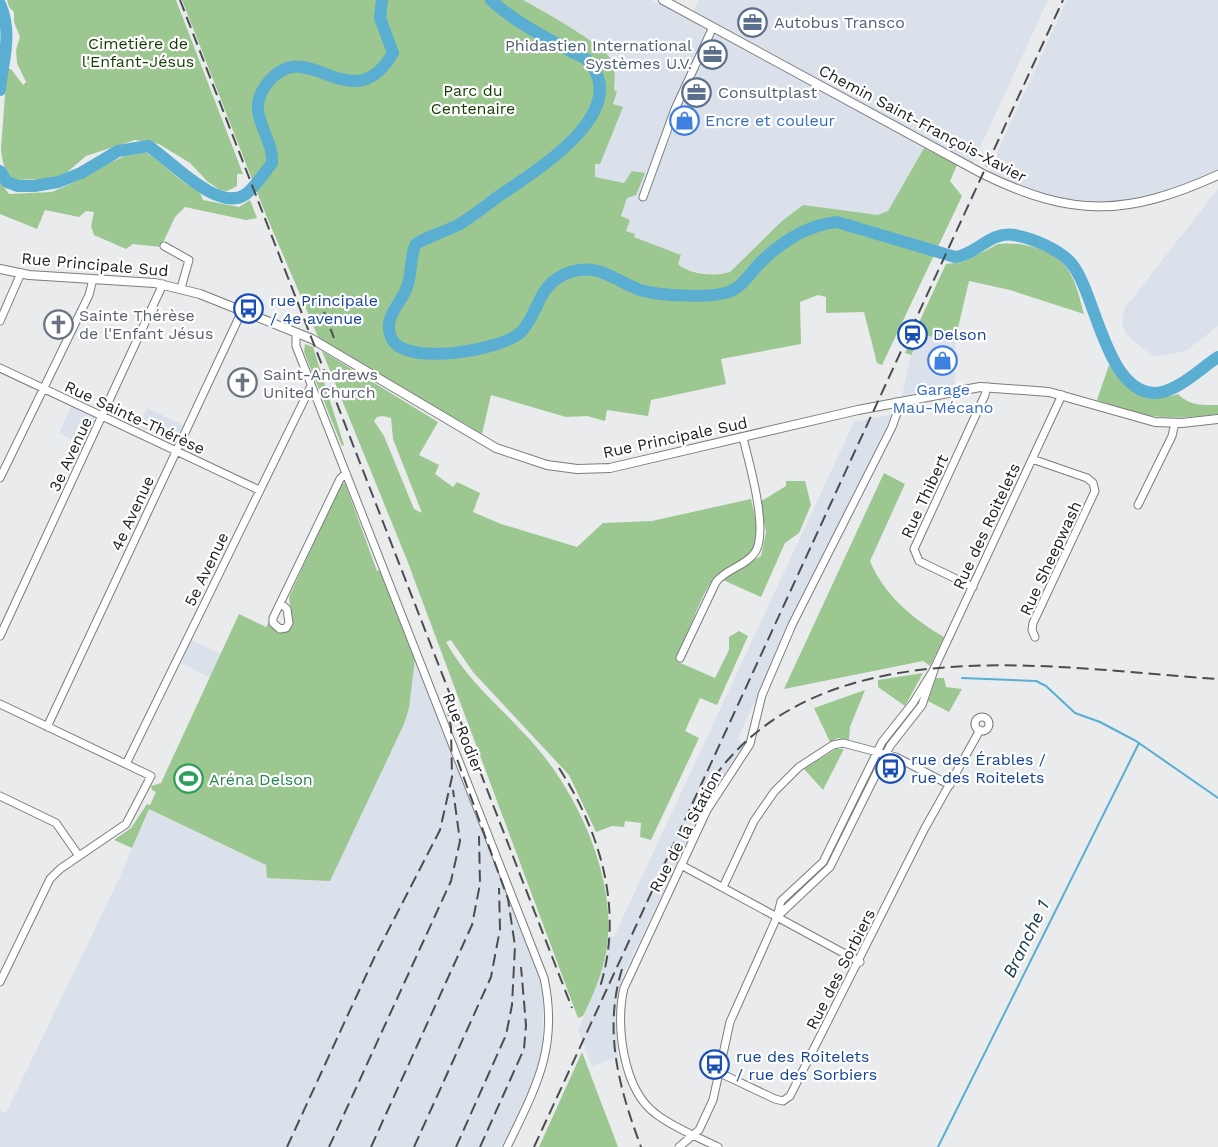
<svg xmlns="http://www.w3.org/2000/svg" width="1218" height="1147" font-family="'Work Sans',sans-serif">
<rect width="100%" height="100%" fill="#e9ebed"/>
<path fill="#dbe1ea" d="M523 0H652L705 29V34L671 111 639 197 644 200 704 54 712 38 718 35 924 148 888 211 878 215 803 206 782 221 730 272 721 276 682 269 678 264 681 255 634 237 626 231 630 220 621 216 627 198 624 183 595 177V164L622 107 613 104 617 92 614 90 615 74 609 56 552 16Z
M699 0H1048L973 163 693 11Z
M1067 0H1218V170L1160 195 1112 203 1046 197 988 172Z
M1218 189V326L1186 351 1153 357 1126 334 1122 326 1124 309Z
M923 335 955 341V384L902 396 911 355Z
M71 407 96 419 83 445 59 433Z
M147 408 183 425 174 442 138 427Z
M893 414 829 543 738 738 744 748 727 770 705 805 624 973 616 1022 618 1057 592 1066 578 1031 602 969 608 936H614L619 926 854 422Z
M190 640 221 654 210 678 179 662Z
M415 658 539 974 543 991 542 1052 537 1073 501 1147H0V1111L6 1113 119 879 148 809 266 865 404 724Z"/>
<path fill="#9cc790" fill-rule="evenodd" d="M7 0H176L243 174H237V186L227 191 220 190 208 182 190 163 159 144 135 140 86 156 65 174 45 179 14 180C4 171 2 161 1 148L7 69H11L23 85 26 82 17 63 16 50 20 37 14 22V12L9 7Z
M182 0H523C540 9 602 44 610 58 616 69 615 79 614 90L617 92 613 104 623 107 600 164H595V177L624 183 632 171 645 173 636 195 627 198 621 216 630 220 626 231 635 234 634 237 681 255 678 264C687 274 717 277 730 272L782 221 803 205 878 215 888 211 924 148 957 165 950 181 962 196 882 365 877 363 864 312 826 313V297L818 295 800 302 801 344 721 359 726 384 651 400 648 416 607 410 605 421 587 416 566 417 491 395 482 434 319 339 266 215Z
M145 152C165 163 177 182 199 190L203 200 239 207 250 200 257 218 246 220 185 207 175 217 161 247 133 244 126 249 94 235 91 226 94 212 86 211 79 217 45 210 37 229 0 214V182L9 194 52 192 81 179 97 168 125 156Z
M998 244C1022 241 1058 250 1070 273 1077 285 1080 300 1084 314L1010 290 969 281 955 341 923 335 911 355 905 353 946 264 963 262Z
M305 344 313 347 344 445 342 446 304 352Z
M322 351 438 422 419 455 439 465 435 474 453 487 457 482 480 493 473 512 501 524 577 547 603 523 652 521 751 499C754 514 762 535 754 550 747 563 726 565 716 576 701 592 686 640 676 661L715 678 729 650V637L739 631 748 636 717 705 700 698 685 731 699 738 651 840 640 837 641 823 625 821 624 827 612 826 596 832 569 775 473 672 451 640 446 642C468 682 502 708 532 742 578 793 619 882 606 952 602 974 593 996 583 1016L578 1018 407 560ZM383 416 391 418 393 439 422 513 414 509 384 436 374 421 377 417Z
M1109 365C1127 390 1147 404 1178 394 1190 406 1201 405 1218 405V414C1165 421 1148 418 1097 400Z
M884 473 905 484 870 561C884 595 913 619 944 637L930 666 923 661 784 689Z
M786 481H805L811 505 799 533 785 543 761 597 723 580 761 556 766 532 760 502 786 486Z
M345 483 377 571 380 570 415 658 409 708 404 724 330 881 267 878 266 865 149 809 132 848 114 840 131 828 147 804 150 805 156 792 152 790 151 786 161 783 239 614 266 627 270 620 272 627 278 632 290 628 292 620 289 597 341 484Z
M923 673 905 706 878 687V680Z
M936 678H944L946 687 962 689 949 712 928 701Z
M865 690 850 727 849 740 838 738 830 742 814 708Z
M836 749H844L823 790 804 769Z
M582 1052 618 1147H539Z"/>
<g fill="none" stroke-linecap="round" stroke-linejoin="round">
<path stroke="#59aed1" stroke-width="2" d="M962 678 1036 681 1046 686 1075 713 1100 722 1136 741 1218 798
M938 1147 1139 743"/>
<path stroke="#59aed1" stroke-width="12" d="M491 0C513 21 545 37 572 52 577 55 584 56 588 61 634 112 534 172 499 196 485 206 472 217 458 225 444 232 429 236 416 244 410 255 412 271 408 284 403 303 382 316 391 337 402 368 503 350 521 332 539 314 537 284 568 273 596 263 610 277 635 288 652 296 706 298 725 293 740 290 749 275 759 264 780 243 807 225 837 222L955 257C976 255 990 231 1014 235 1032 238 1059 249 1071 263 1096 292 1105 392 1155 393 1176 393 1201 368 1218 357
M0 4C13 34 3 59 0 90
M0 171 7 182 18 186H34L58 182 81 173 118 151 148 146C171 160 218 214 246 194 253 189 266 171 272 163 274 136 246 116 264 88 305 26 350 126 393 53L380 18 382 0"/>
<defs>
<path id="minor" d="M643 197 675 109 713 27
M164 246 189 260 181 288
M0 321 21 273
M296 333V346L544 978C559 1047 536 1087 507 1147
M0 368 259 490
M1032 459 1087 478 1093 483 1095 491 1033 623 1032 630 1035 637
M0 478 89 295 93 279
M1138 505 1172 436 1175 423
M973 587 919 561 914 549 985 395 987 387
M281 604 287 609 289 623 286 628 280 629 273 623V618L340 479 346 473
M0 636 163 284
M680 658 716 582C726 569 743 567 753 555 771 537 749 462 743 438
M0 704 151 776 126 824 60 869 50 879 0 982
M975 724a7 7 0 1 1 14 0a7 7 0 1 1-14 0Z
M47 727 242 311
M126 764 311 386
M0 796 56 823 79 856
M681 865 860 962
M723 887 754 821 774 792 799 767 833 745 843 743 896 757 950 785
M777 917 830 867 890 746 922 705 934 670
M720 1073 775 1099 783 1101 790 1096 925 828 980 730
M679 1147 699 1130 713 1100 730 1022 777 917 781 901 823 862 882 742 913 703 934 669 1062 395
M718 1147C698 1137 674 1128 656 1114 623 1090 615 1024 624 988L707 810 750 744 762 695 792 625 892 427 897 413 896 402"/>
<path id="tertiary" d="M663 0 983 174C1073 218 1127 216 1218 175
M0 269 29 275 155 283 200 294 312 339 496 448 547 465 577 469 610 468 858 410 980 387 1049 392 1155 422 1182 423 1218 419"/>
</defs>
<use href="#minor" stroke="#7a7c7e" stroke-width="9"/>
<use href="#tertiary" stroke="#7a7c7e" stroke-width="10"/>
<use href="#minor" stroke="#fff" stroke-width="7"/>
<use href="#tertiary" stroke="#fff" stroke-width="8"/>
<path stroke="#4b4d4e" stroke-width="2" stroke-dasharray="12 6" stroke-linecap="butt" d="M180 0 572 1008
M324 312 334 338
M559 768C601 833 624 911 600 987
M704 792C810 623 1050 668 1218 679
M622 969C603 1031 619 1088 641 1147
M287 1147 375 956 440 830 452 777 451 727 447 706
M329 1147 451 881 460 841 453 790
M371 1147 472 925 480 884 479 836
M414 1147 491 977 500 929 499 888
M456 1147 506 1035 512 1005 515 946 508 899 457 759
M480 1147 524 1049 526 1025 521 967
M534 1147 1063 0"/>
</g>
<defs>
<symbol id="office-ring" viewBox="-11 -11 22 22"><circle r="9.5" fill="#fff" stroke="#5c6f8a" stroke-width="1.5"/><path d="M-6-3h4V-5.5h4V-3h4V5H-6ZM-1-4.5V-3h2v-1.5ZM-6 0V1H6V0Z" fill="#5c6f8a"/></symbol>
<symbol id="shop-ring" viewBox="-11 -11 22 22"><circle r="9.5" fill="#fff" stroke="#3f7fe0" stroke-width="1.5"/><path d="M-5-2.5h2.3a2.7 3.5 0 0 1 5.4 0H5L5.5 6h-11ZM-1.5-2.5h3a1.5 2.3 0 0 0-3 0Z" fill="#3f7fe0"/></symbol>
<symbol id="bus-ring" viewBox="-11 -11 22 22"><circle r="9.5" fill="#fff" stroke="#1a4fb4" stroke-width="1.5"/><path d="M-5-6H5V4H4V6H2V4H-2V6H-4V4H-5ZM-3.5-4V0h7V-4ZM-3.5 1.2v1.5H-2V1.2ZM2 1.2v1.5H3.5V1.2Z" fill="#1a4fb4"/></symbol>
<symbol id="church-ring" viewBox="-11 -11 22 22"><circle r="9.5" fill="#fff" stroke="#6b7280" stroke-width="1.5"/><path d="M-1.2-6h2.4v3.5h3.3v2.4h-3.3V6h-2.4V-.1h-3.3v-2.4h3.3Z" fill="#6b7280"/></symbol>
<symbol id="station-ring" viewBox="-11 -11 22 22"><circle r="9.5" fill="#fff" stroke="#1a4fb4" stroke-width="1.5"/><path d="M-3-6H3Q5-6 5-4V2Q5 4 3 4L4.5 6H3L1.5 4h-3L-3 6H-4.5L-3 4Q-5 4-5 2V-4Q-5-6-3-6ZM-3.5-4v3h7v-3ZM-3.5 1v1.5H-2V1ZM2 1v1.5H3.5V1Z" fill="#1a4fb4"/></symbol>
<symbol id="stadium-ring" viewBox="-11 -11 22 22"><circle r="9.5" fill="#fff" stroke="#2e9e5b" stroke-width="1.5"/><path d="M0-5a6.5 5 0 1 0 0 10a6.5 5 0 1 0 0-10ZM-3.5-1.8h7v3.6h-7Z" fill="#2e9e5b"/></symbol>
</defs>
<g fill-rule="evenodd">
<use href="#office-ring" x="736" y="6" width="33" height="33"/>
<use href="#office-ring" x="696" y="38" width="33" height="33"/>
<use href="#office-ring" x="680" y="76" width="33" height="33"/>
<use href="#shop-ring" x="668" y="104" width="33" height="33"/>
<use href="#bus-ring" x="232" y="292" width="33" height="33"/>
<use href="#church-ring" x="42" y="308" width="33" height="33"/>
<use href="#station-ring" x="896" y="318" width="33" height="33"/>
<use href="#shop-ring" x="926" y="344" width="33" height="33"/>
<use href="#church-ring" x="226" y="366" width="33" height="33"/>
<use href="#bus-ring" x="874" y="752" width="33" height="33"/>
<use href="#stadium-ring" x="172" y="762" width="33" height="33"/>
<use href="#bus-ring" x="698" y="1048" width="33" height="33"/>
</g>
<g text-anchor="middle" stroke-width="4.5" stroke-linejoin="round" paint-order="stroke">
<g font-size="16" fill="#4e5e75" stroke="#fff" text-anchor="start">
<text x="774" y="28">Autobus Transco</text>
<text x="692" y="51" text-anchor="end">Phidastien International<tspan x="692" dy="18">Systèmes U.V.</tspan></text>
<text x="718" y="98">Consultplast</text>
</g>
<g font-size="16" fill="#133f00" stroke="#fff">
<text x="138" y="49">Cimetière de<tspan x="138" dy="18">l'Enfant-Jésus</tspan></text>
<text x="473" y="96">Parc du<tspan x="473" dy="18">Centenaire</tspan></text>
</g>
<g font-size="16" fill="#366cbe" stroke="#fff" text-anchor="start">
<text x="705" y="126">Encre et couleur</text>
<text x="943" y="395" text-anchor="middle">Garage<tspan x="943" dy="18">Mau-Mécano</tspan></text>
</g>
<g font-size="16" fill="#1d1e1f" stroke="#fff">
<text transform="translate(923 123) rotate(28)" y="6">Chemin Saint-François-Xavier</text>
<text transform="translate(95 264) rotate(5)" y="6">Rue Principale Sud</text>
<text transform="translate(135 417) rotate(25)" y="6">Rue Sainte-Thérèse</text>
<text transform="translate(675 437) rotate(-12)" y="6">Rue Principale Sud</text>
<text transform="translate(70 454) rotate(-65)" y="6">3e Avenue</text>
<text transform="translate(924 496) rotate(-65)" y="6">Rue Thibert</text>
<text transform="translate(132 513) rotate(-65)" y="6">4e Avenue</text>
<text transform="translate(986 526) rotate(-65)" y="6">Rue des Roitelets</text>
<text transform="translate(1050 558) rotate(-65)" y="6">Rue Sheepwash</text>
<text transform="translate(206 569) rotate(-64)" y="6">5e Avenue</text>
<text transform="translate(464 733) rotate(68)" y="6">Rue Rodier</text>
<text transform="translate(685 831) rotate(-62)" y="6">Rue de la Station</text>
<text transform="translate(840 969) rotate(-63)" y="6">Rue des Sorbiers</text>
</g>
<g font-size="16" fill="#164399" stroke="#fff" text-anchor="start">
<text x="270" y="306">rue Principale<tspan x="270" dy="18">/ 4e avenue</tspan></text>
<text x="933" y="340">Delson</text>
<text x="911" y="765">rue des Érables /<tspan x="911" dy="18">rue des Roitelets</tspan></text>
<text x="736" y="1062">rue des Roitelets<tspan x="736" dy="18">/ rue des Sorbiers</tspan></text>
</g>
<g font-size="16" fill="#5b616d" stroke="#fff" text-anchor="start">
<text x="79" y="321">Sainte Thérèse<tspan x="79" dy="18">de l'Enfant Jésus</tspan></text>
<text x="263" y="380">Saint-Andrews<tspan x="263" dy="18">United Church</tspan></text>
</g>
<g font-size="16" fill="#27864d" stroke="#fff" text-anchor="start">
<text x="209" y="785">Aréna Delson</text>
</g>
<g font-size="18" font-style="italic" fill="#113847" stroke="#fff">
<text transform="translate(1026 939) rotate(-64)" y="6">Branche 1</text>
</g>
</g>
</svg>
